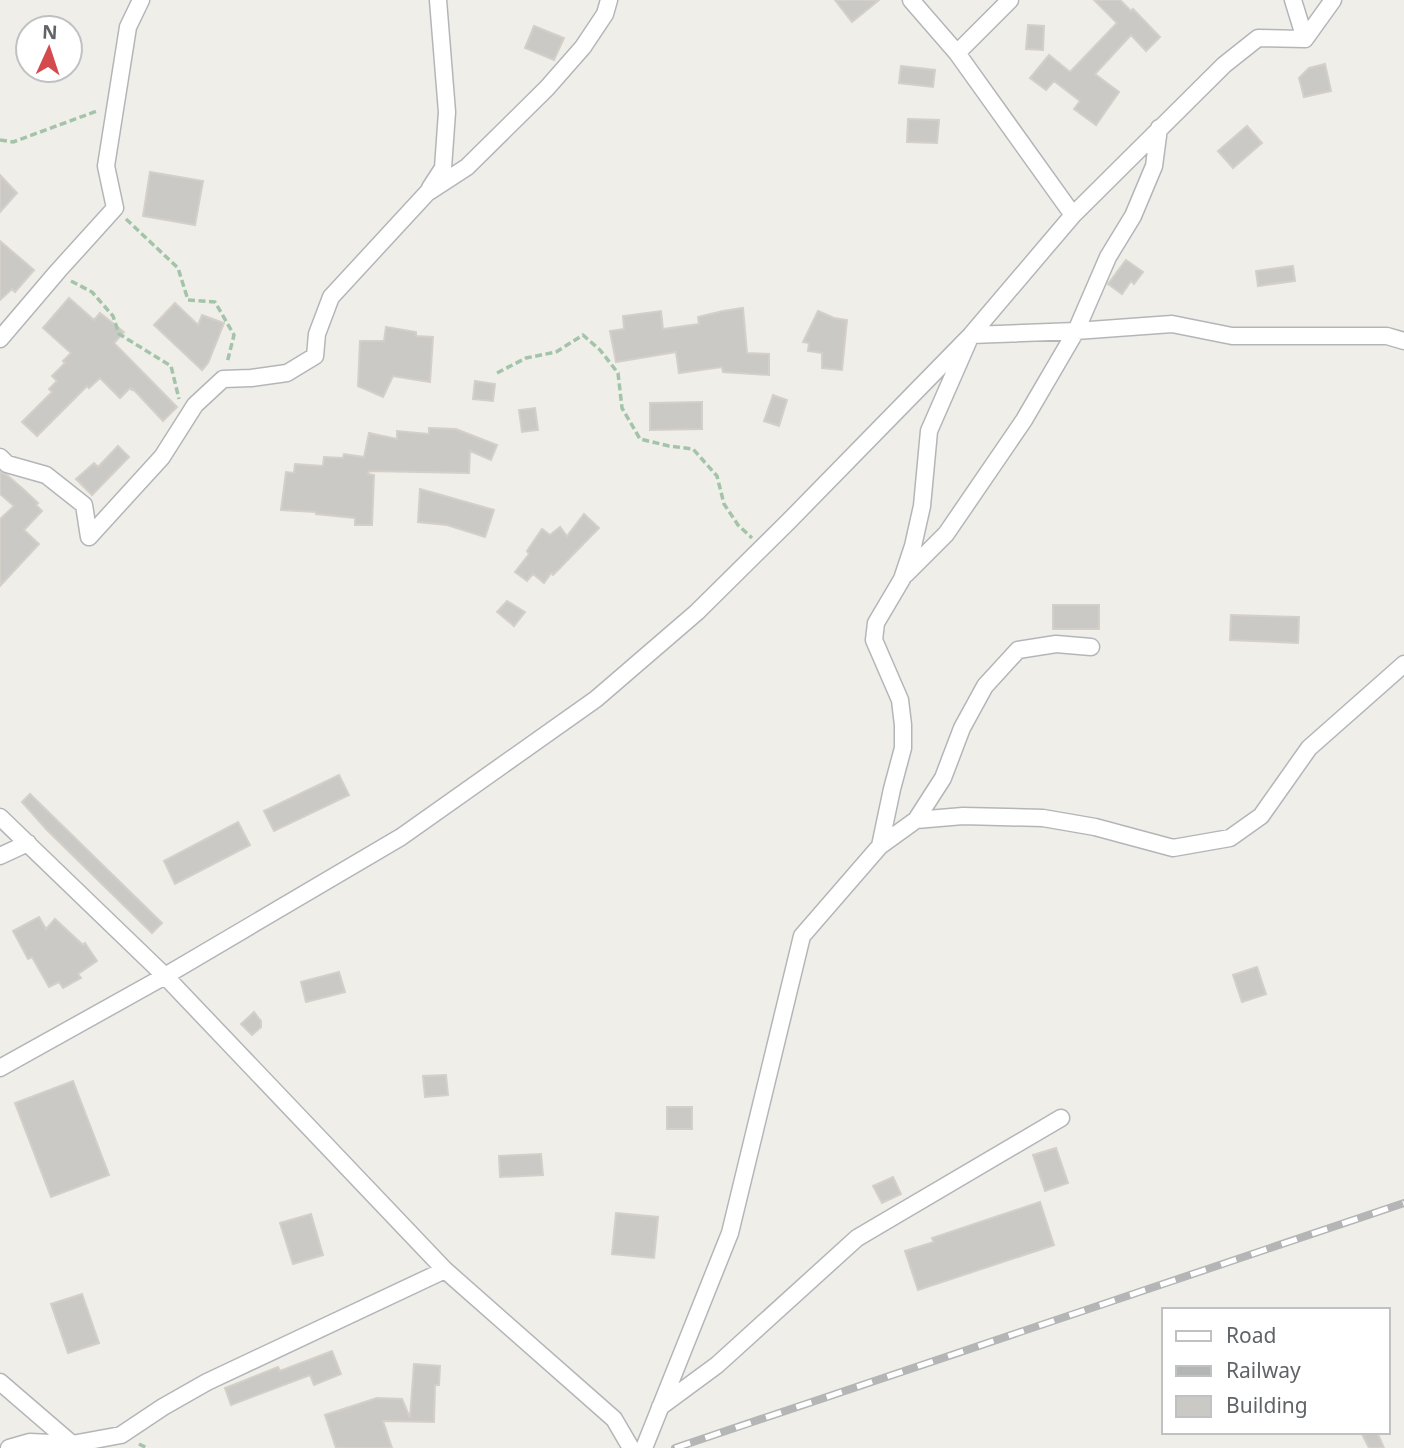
<svg xmlns="http://www.w3.org/2000/svg" width="1404" height="1448" font-family="'Noto Sans',sans-serif">
<rect width="100%" height="100%" fill="#f0eee9"/>
<path fill="#cbc9c5" stroke="#d4cfc8" stroke-width="2" d="M835 0H879L852 22Z
M1094 0H1120L1131 11 1133 9 1160 37 1146 51 1131 35 1095 74 1119 92 1096 125 1074 109 1080 101 1054 81 1046 90 1030 78 1049 55 1070 72 1117 23Z
M1028 25 1044 26 1043 50 1026 49Z
M534 26 564 38 554 60 525 48Z
M1325 64 1331 91 1304 97 1299 78 1309 68Z
M901 66 935 70 933 87 899 83Z
M908 119 939 120 937 143 907 142Z
M1247 126 1262 143 1233 168 1218 151Z
M150 172 203 181 195 225 143 216Z
M0 175 17 193 0 212Z
M0 241 34 270 15 292 12 289 0 300Z
M1126 260 1143 272 1134 284 1131 281 1122 294 1108 284Z
M1293 266 1295 281 1258 286 1256 271Z
M69 298 94 320 100 313 124 332 114 343 177 407 163 421 133 389 132 390 130 388 120 398 100 378 89 388 87 386 37 436 22 422 52 392 49 389 57 381 52 376 65 363 63 361 71 353 43 328Z
M175 303 198 325 202 315 224 323 208 363 202 370 154 325Z
M743 308 747 353 769 354V375L723 372 722 367 679 373 676 352 616 362 610 331 624 329 623 316 661 311 663 329 699 324 698 317 723 311Z
M818 311 834 318 847 320 842 370 822 368V353L808 351 809 343 803 342Z
M386 327 416 332V336L433 337 430 382 393 376 383 397 358 386 360 341H384Z
M475 381 495 384 493 401 473 399Z
M773 395 787 400 779 426 764 421Z
M702 402V429L650 430V403Z
M535 408 538 430 522 432 519 410Z
M429 428 456 429 497 445 491 460 470 451 469 473 369 471 368 474 374 475 372 525H355V518L316 514V512L281 510 286 472 294 473 295 464 323 466 324 457 343 458 344 454 364 457 369 433 397 439V431L429 434Z
M118 446 129 457 92 495 76 479 94 463 98 467Z
M0 472 7 475 22 488 38 503 36 505 42 511 24 530 39 544 0 586V519L14 506 0 494Z
M420 489 494 510 485 537 447 525 418 522Z
M584 514 599 528 553 575 551 573 544 583 533 574 527 581 515 572 529 554 527 551 542 529 550 535 560 527 567 536Z
M507 601 525 612 514 626 497 612Z
M1053 605H1099V629H1053Z
M1231 615 1299 617 1298 643 1230 640Z
M339 775 349 795 274 831 264 811Z
M30 794 162 923 152 933 47 830 22 802Z
M238 822 250 845 175 884 164 861Z
M39 917 46 929 55 919 83 945 85 943 97 961 78 974 81 978 63 988 59 982 49 987 32 957 28 959 13 931Z
M1257 967 1266 994 1242 1002 1233 975Z
M339 972 345 992 306 1002 301 982Z
M254 1012 261 1021V1027L252 1035 241 1024Z
M446 1075 448 1095 425 1097 423 1076Z
M73 1081 109 1175 51 1197 15 1103Z
M667 1107H692V1129H667Z
M1056 1148 1068 1183 1045 1191 1033 1155Z
M541 1154 543 1175 500 1177 499 1156Z
M893 1177 901 1194 882 1203 873 1186Z
M1040 1202 1054 1245 918 1290 905 1251 934 1242 932 1238Z
M616 1213 658 1217 654 1258 612 1254Z
M311 1214 323 1255 293 1264 280 1223Z
M82 1294 99 1343 68 1353 51 1304Z
M332 1351 341 1374 314 1385 310 1375 231 1405 225 1388 278 1367 280 1371Z
M414 1364 440 1366 439 1385H435L434 1422 383 1421 392 1448H336L325 1415 377 1398 402 1399 410 1418Z
M1361 1432H1377L1384 1448H1369Z"/>
<g fill="none" stroke-linecap="round" stroke-linejoin="round">
<defs>
<path id="minor" d="M911 0 957 53 1073 215
M1293 0 1305 39
M957 53 1010 0
M430 188 443 168 447 112 438 0
M0 339 58 271 115 208 106 166 128 27 141 0
M0 457 7 464 46 475 84 505 89 537 162 457 195 405 223 379 251 378 287 373 315 356 317 334 331 297 427 193 467 167 547 88 583 47 605 14 609 0
M906 574 946 534 1024 420 1076 331 1108 257 1133 216 1154 166 1159 128
M0 817 165 976 445 1270 614 1419 631 1448
M916 820 943 778 962 728 985 686 1018 650 1056 644 1091 647
M880 846 916 820 963 816 1043 818 1095 827 1173 848 1230 838 1261 816 1309 748 1404 664
M0 856 28 843
M0 1068 165 976 401 837 596 699 697 612 789 521 971 335 1073 215 1224 65 1258 38 1305 39 1333 0
M0 1382 72 1444
M660 1407 717 1365 857 1238 1061 1118
M9 1448 30 1442 72 1444 121 1435 163 1407 207 1382 445 1270
M644 1448 730 1233 802 936 880 846 892 789 903 748V725L900 700 874 640 876 623 902 579 913 546 922 506 929 431 971 335 1076 331 1172 324 1232 336H1387L1404 341"/>
</defs>
<use href="#minor" stroke="#b3b6b9" stroke-width="19"/>
<path stroke="#a3c4a9" stroke-width="3.5" stroke-dasharray="7 3.5" stroke-linecap="butt" d="M0 140 13 142 97 111
M126 219 178 268 188 300 215 302 234 335 227 363
M71 281 92 292 113 316 119 334 171 366 179 399
M497 373 526 358 556 352 583 335 600 350 618 373 622 408 640 439 669 446 693 449 717 476 724 504 738 525 752 538
M139 1444 147 1448"/>
<use href="#minor" stroke="#fff" stroke-width="16"/>
<defs>
<path id="rail" d="M675 1448 1404 1203"/>
</defs>
<use href="#rail" stroke="#b4b5b5" stroke-width="8"/>
<use href="#rail" stroke="#fff" stroke-width="5" stroke-dasharray="16" stroke-linecap="butt"/>
</g>
<rect x="1162" y="1308" width="228" height="126" fill="#ffffff" stroke="#bfc1c2" stroke-width="2"/>
<rect x="1176" y="1331" width="35" height="10" fill="#ffffff" stroke="#bfc1c2" stroke-width="2"/>
<text x="1226" y="1343" font-size="21" fill="#606467">Road</text>
<rect x="1176" y="1366" width="35" height="10" fill="#b4b5b5" stroke="#bfc1c2" stroke-width="2"/>
<text x="1226" y="1378" font-size="21" fill="#606467">Railway</text>
<rect x="1176" y="1396" width="35" height="21" fill="#cbc9c5" stroke="#bfc1c2" stroke-width="2"/>
<text x="1226" y="1413" font-size="21" fill="#606467">Building</text>
<g transform="translate(49 49) rotate(3)"><circle r="33" fill="#ffffff" stroke="#bfc1c2" stroke-width="2"/>
<path d="M0-5L12 26L0 18L-12 26Z" fill="#d54a4d"/>
<text y="-10" font-size="19" font-weight="bold" text-anchor="middle" fill="#606467">N</text>
</g>
</svg>
